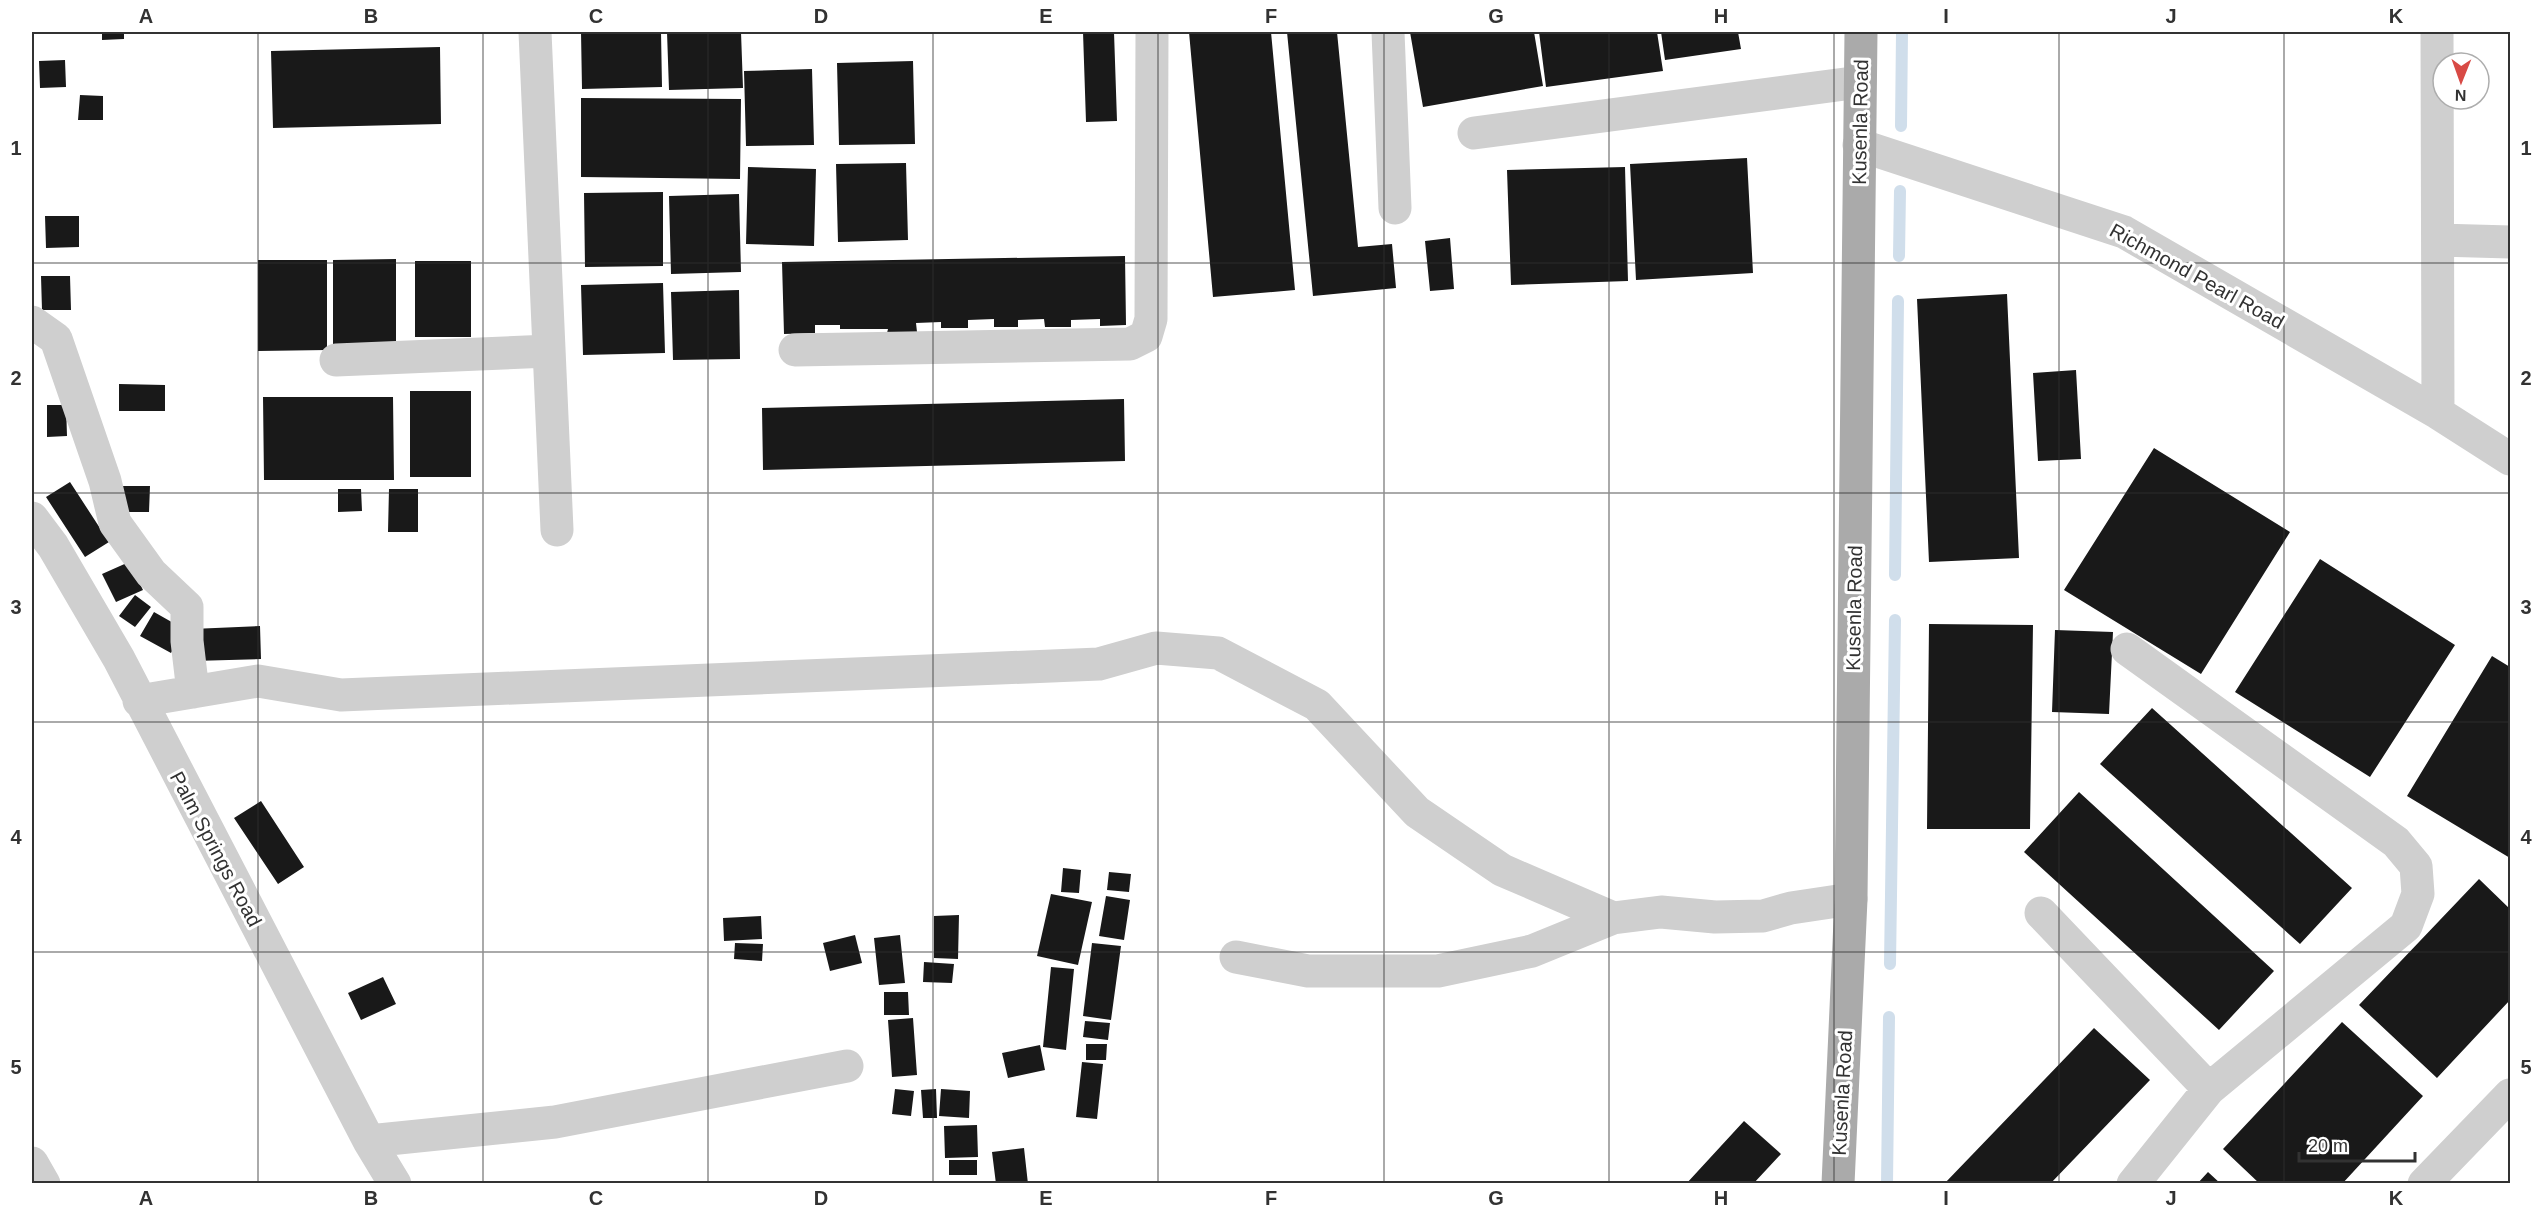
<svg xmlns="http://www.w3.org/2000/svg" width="2542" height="1215" font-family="Arial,sans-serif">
<rect width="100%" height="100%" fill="#fff"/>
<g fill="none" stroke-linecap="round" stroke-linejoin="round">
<path stroke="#d0deeb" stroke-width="12" d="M1901 126 1902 32
M1899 256 1900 191
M1895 575 1898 301
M1890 964 1895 620
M1887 1184 1889 1017"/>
</g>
<path fill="#191919" d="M102 32H124V39L102 40Z
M581 32H661L662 87 582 89Z
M667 32H741L743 88 669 90Z
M1083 32H1114L1117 121 1086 122Z
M1189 32H1271L1295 290 1213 297Z
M1287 32H1337L1358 247 1392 244 1396 288 1313 296Z
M1410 32H1534L1543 86 1423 107Z
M1539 32H1657L1663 71 1546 87Z
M1661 32H1738L1741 49 1665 60Z
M440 47 441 124 273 128 271 51Z
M65 60 66 87 40 88 39 61Z
M913 61 915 144 839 145 837 63Z
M812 69 814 145 746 146 744 71Z
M80 95 103 96V120H78Z
M581 98 741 99 740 179 581 177Z
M1747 158 1753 273 1636 280 1630 164Z
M906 163 908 240 838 242 836 164Z
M748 167 816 169 814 246 746 244Z
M1625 167 1628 281 1511 285 1507 170Z
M663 192V266L585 267 584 193Z
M739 194 741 272 671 274 669 196Z
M45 216H79V247L46 248Z
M1450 238 1454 289 1430 291 1425 241Z
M1125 256 1126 325 1100 326V319L1071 320V327H1045L1044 319 1018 320V327H994V319L968 320V328H941V322L916 323 917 332 887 333 888 329H840V325H815V333L784 334 782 262Z
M396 259V345H333V260Z
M258 260H327V350L258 351Z
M415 261H471V337H415Z
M41 276H70L71 310H42Z
M663 283 665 353 583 355 581 285Z
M739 290 740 359 673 360 671 292Z
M2007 294 2019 558 1929 562 1917 299Z
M2076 370 2081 459 2038 461 2033 373Z
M119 384 165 385V411H119Z
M410 391H471V477H410Z
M263 397H393L394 480H264Z
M1124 399 1125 461 763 470 762 408Z
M47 405H66L67 436 47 437Z
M2154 448 2290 532 2201 674 2064 590Z
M70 482 109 542 85 557 46 497Z
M119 486H150L149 512H119Z
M338 489H361L362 511 338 512Z
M389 489H418V532H388Z
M2320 559 2455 645 2370 777 2235 692Z
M129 562 143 590 116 602 102 574Z
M135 595 151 607 135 627 119 616Z
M154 612 184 629 171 653 140 636Z
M1929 624 2033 625 2030 829H1927Z
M260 626 261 659 193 661 192 629Z
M2055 630 2113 632 2109 714 2052 712Z
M2492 656 2510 667V858L2407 796Z
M2152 708 2352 888 2300 944 2100 764Z
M2079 792 2274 971 2219 1030 2024 852Z
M261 801 304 867 278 884 234 818Z
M1063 868 1081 870 1079 893 1061 892Z
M1109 872 1131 874 1129 892 1107 890Z
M2479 879 2510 909V1000L2437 1078 2359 1005Z
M1051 894 1092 902 1078 965 1037 956Z
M1106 896 1130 900 1124 940 1099 936Z
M959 915 958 959 934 958V916Z
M761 916 762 939 724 941 723 918Z
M855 935 862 963 830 971 823 943Z
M900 935 905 983 879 985 874 938Z
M735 943 763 944 762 961 734 959Z
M1092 943 1121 946 1111 1020 1083 1016Z
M924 962 954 964 952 983 923 982Z
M1051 967 1074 969 1066 1050 1043 1047Z
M383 977 396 1004 361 1020 348 993Z
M884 992H908L909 1015H884Z
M913 1018 917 1075 892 1077 888 1020Z
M1085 1021 1110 1023 1108 1040 1083 1037Z
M2342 1022 2423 1096 2342 1184H2260L2223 1149Z
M2094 1028 2150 1080 2050 1184H1944Z
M1086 1044H1107L1106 1060H1086Z
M1040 1045 1045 1070 1008 1078 1002 1053Z
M1082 1062 1103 1064 1097 1119 1076 1117Z
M895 1089 914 1091 911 1116 892 1114Z
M936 1089 937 1118H923L921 1090Z
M941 1089 970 1091 969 1118 939 1116Z
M1744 1121 1781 1154 1753 1184H1686Z
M977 1125 978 1157 945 1158 944 1126Z
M1024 1148 1028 1184H996L992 1152Z
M949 1160H977V1175H949Z
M2208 1172 2221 1184H2197Z"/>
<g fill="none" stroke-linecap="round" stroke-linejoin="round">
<path stroke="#cfcfcf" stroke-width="33" d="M535 32 557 530
M1388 32 1395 208
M2437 32 2438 413
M1474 133 1860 82
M1859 145 2124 232 2438 413 2510 459
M2438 240 2510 242
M32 322 56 339 105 481 115 523 151 573 187 607V641L193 692
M795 350 1130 344 1146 336 1151 319 1152 32
M336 360 549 351
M32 518 53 546 119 659 369 1141 395 1184
M2127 649 2396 842 2416 866 2418 894 2406 926 2209 1089 2133 1184
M139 701 258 681 341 695 1099 664 1156 648 1218 653 1317 705 1417 812 1502 870 1613 918 1661 912 1715 917 1763 916 1791 908 1851 899
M2041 913 2209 1089
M1236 957 1308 971H1438L1532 951 1613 918
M369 1141 555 1122 847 1066
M32 1163 44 1184
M2424 1184 2510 1095"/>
<path stroke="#aaa" stroke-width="33" d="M1838 1184 1851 899 1861 32"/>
</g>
<path fill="none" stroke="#323232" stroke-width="1.5" stroke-opacity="0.55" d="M258 32V1184M483 32V1184M708 32V1184M933 32V1184M1158 32V1184M1384 32V1184M1609 32V1184M1834 32V1184M2059 32V1184M2284 32V1184M32 263H2510M32 493H2510M32 722H2510M32 952H2510"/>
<g text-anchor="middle" stroke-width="6" stroke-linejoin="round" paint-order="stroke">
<g font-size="20" fill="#323232" stroke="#fff">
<text transform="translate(1860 122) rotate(-89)" y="7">Kusenla Road</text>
<text transform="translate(2197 276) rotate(29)" y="7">Richmond Pearl Road</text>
<text transform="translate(1854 608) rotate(-89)" y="7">Kusenla Road</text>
<text transform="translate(216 849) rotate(62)" y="7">Palm Springs Road</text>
<text transform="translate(1842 1093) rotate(-87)" y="7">Kusenla Road</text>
</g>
</g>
<rect width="2542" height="1215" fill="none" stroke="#ffffff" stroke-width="66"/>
<g transform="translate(2461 81) rotate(181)"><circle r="28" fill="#ffffff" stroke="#adadad" stroke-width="1.5"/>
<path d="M0-4.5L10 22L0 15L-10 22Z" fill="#d84a45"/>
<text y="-9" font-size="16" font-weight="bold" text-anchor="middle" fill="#323232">N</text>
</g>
<path d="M2299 1152v9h116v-9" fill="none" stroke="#323232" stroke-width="3"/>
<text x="2308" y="1152" font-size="18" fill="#323232" stroke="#ffffff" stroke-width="4.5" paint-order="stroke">20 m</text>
<rect x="33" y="33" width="2476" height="1149" fill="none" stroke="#323232" stroke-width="2"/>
<g font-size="20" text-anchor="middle" font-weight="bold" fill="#323232">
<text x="146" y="23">A</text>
<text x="371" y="23">B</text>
<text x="596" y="23">C</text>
<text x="821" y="23">D</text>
<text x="1046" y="23">E</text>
<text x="1271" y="23">F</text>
<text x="1496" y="23">G</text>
<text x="1721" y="23">H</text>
<text x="1946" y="23">I</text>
<text x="2171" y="23">J</text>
<text x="2396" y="23">K</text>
<text x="16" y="155">1</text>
<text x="2526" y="155">1</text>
<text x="16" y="385">2</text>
<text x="2526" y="385">2</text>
<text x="16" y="614">3</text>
<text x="2526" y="614">3</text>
<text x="16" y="844">4</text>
<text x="2526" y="844">4</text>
<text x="16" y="1074">5</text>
<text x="2526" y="1074">5</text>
<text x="146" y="1205">A</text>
<text x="371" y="1205">B</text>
<text x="596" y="1205">C</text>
<text x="821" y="1205">D</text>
<text x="1046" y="1205">E</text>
<text x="1271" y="1205">F</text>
<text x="1496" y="1205">G</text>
<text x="1721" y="1205">H</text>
<text x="1946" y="1205">I</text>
<text x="2171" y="1205">J</text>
<text x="2396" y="1205">K</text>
</g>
</svg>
